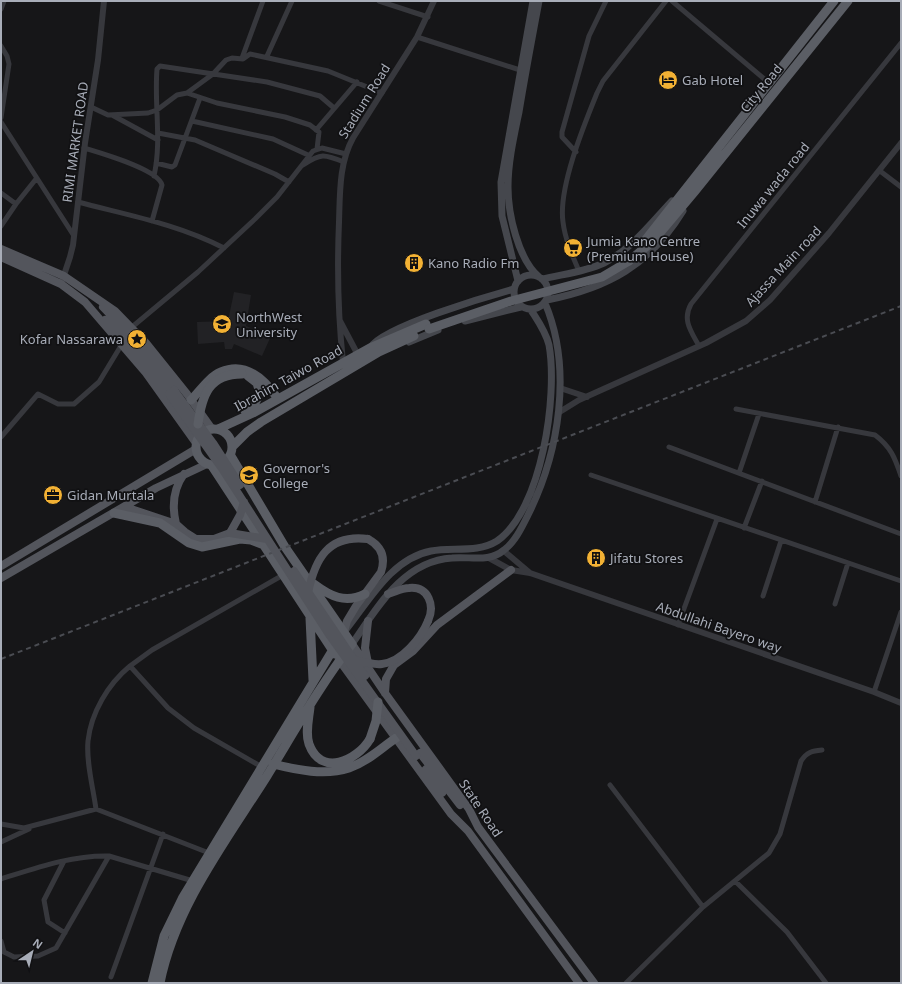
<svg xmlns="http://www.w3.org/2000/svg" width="902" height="984" font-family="'Noto Sans',sans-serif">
<rect width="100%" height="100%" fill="#161618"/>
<path fill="#222225" d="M234 292 251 295 246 326 271 336 262 356 234 344 232 349H225L224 342 198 344 197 322 228 321Z"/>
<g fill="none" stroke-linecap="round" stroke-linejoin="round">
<path stroke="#37383d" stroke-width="5" d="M379 1 428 17
M672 1 769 83
M1 9 4 1
M417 37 523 71
M1 46 7 56 9 64 1 118
M267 56 292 1
M242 58 263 1
M187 93 213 74 226 60 232 58 243 59 250 54 328 71 382 93
M91 107 108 115 148 113 157 110 177 95 187 93 217 103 285 117 310 125 319 132 317 149
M112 115 158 140
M192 121 273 139 308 155
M1 122 74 236
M316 130 357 82
M158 133 195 140 275 174 289 182
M84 148C100 153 158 169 162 185L152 221
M576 152 562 137V132L589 36 606 1
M156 163 172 167 175 165 200 98
M303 165C321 153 324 154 344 162
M880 171 901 187
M154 176C162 140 154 105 157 69L160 66 267 82 320 96 334 108
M1 193 16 204
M78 202C127 215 178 224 224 248
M1 226 16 204 36 179
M579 271C572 255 565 239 563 222 558 188 584 125 597 93L603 81 666 1
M132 327 198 272 255 219 277 197 313 151 322 148 346 154
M699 346C691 331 682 320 691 304L901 43
M736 409 875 435C891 447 895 458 901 476
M1 437 38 394 58 404H74L99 382 122 344
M669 447 901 534
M739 473 759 414
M591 475 901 581
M815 502 838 427
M744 528 762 481
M763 596 781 541
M835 604 848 563
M678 625 717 519
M130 666 152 650 283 575
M874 692 901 612
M610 785 703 907
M96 809C93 787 86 762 88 741 91 713 108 684 130 666L168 708 194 728 262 767
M1 824 24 828 96 809 209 853
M1 842 29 829
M64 861 44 900 48 922 65 933
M1 879C36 868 72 855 109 856L193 881
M735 881 787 932 826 983
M1 941 4 952 14 957 38 956 56 948 109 856
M111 977 163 834
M626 983 703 907 769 853 780 834 801 761C807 752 812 751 822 750"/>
<path stroke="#37383d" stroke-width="6" d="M61 284 70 257 73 245 85 143 98 60 104 1
M340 321 358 355
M343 362C338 315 337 269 339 222 340 193 339 163 353 138L417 37 434 1
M560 388 587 397
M558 413 579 400 706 343 746 321 770 300 829 233 901 143
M504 551 530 573
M489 558 511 570 530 573 874 692 901 703"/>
<path stroke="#45474d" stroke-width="7" d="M539 1C532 38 525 75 519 112 514 136 508 162 508 187 508 214 518 259 539 277
M514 292a17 17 0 1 1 34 0a17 17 0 1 1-34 0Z
M542 279C563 274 585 272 604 263 632 249 651 223 672 201
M518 281 502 216 501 182 533 1
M547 300C608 288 650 265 683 211
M465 321 521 307
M409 342 438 330
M371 347C383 327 488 296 514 289
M344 632C368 603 390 559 431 551 452 547 478 553 497 541 542 510 558 395 549 345 546 332 538 321 531 310
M352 644C377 608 403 561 452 558 470 556 489 563 504 550 515 542 522 527 528 515 559 453 573 369 545 303"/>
<path stroke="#53555c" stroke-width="8" d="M1 249 64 276 115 311 146 343 187 394 212 429
M1 257 61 284 85 302 146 373 196 443
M103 307 132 337 174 390
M105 320 138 353 169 394
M125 507 176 524 185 532 196 539H214L230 533
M176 524C172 507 173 489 184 474
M1 566 196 449
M1 578 156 488 207 464
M388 594C395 592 402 588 409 588 429 586 435 606 428 621
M368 621 365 648 368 663
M344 632 347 621 356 606 381 572C386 557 381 546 368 539
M352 644 385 693 469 809 478 827 594 983
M339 660 451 814 468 831 579 983
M385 693 386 679 394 665 413 651 437 625 511 570
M420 753 460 805
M426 769 442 793"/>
<path stroke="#5b5e65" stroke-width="9" d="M643 243 834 1
M629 261 653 241 695 191 848 1
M191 400C200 391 209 377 221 372 246 361 265 380 278 399
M245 411 254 405 260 393 257 383 248 376
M196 447a18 18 0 1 1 36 0a18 18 0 1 1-36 0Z
M218 429 253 413 370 348 426 324
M233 446 247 432 261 422 379 352 414 336
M212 466 335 654
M114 513 160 523 189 543 202 547 240 539 251 540 264 545
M314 584C330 596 345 604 365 594
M310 618 313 680
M310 707C309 718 305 733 309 744 321 777 357 761 370 739
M273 764C297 770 325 776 349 768 367 762 381 748 396 738
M152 983 164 936 183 897 340 638
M160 983C175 907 226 841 267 776 294 732 320 685 352 644L285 547 231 456"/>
<path stroke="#4a4c52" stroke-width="2" stroke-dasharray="5 4" stroke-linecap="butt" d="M1 659 901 306"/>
<path stroke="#53555c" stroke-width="8" d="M174 390 213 443 240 485
M169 394 223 470 330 636 416 756
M244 502 240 515 230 533 267 539
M294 571 365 676
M308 593C315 559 328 534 368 539
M354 660C363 662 372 665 382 664 402 662 421 638 428 621"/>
<path stroke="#5b5e65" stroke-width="9" d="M429 329 511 301 602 277 629 261
M198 424C202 395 209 374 242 374
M370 739 376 721 378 702"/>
</g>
<defs>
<symbol id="hotel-disc" viewBox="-11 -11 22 22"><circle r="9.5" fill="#f2b134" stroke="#111113"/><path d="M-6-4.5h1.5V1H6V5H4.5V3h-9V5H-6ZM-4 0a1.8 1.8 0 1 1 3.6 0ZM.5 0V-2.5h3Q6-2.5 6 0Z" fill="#111"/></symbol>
<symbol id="supermarket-disc" viewBox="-11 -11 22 22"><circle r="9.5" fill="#f2b134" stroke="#111113"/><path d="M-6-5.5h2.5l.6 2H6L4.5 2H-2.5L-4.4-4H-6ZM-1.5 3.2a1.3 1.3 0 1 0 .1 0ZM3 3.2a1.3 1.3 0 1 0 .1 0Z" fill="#111"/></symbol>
<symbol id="building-disc" viewBox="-11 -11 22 22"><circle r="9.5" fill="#f2b134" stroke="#111113"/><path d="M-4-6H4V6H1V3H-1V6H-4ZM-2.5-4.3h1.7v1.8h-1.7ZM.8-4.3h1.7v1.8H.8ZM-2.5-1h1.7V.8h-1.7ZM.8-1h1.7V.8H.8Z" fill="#111"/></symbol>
<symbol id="university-disc" viewBox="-11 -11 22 22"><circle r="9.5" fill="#f2b134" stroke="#111113"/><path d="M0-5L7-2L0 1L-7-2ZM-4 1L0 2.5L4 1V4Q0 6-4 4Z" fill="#111"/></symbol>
<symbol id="sight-disc" viewBox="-11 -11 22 22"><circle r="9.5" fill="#f2b134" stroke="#111113"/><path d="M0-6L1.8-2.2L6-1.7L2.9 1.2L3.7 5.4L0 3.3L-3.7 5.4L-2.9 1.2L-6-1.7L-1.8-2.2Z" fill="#111"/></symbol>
<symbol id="school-disc" viewBox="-11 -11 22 22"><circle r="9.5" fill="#f2b134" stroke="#111113"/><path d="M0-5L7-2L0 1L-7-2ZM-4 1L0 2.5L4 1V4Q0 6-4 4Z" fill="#111"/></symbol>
<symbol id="office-disc" viewBox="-11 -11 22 22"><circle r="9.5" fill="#f2b134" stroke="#111113"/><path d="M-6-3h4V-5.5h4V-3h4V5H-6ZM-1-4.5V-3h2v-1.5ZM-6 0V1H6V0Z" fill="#111"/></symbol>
</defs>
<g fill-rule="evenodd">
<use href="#hotel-disc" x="657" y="69" width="22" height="22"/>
<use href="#supermarket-disc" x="562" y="237" width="22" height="22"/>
<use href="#building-disc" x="403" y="252" width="22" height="22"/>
<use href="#university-disc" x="211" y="313" width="22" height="22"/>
<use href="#sight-disc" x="126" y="328" width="22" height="22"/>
<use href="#school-disc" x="238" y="464" width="22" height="22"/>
<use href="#office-disc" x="42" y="484" width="22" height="22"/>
<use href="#building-disc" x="585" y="547" width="22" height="22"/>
</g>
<g text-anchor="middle" stroke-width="3.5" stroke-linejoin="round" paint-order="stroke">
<g font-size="13" fill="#a8adb8" stroke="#111113" text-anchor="start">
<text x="682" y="85">Gab Hotel</text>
<text x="587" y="246">Jumia Kano Centre<tspan x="587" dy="15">(Premium House)</tspan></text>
<text x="428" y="268">Kano Radio Fm</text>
<text x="236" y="322">NorthWest<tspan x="236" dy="15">University</tspan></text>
<text x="123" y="344" text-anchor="end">Kofar Nassarawa</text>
<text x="263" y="473">Governor's<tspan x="263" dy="15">College</tspan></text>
<text x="67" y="500">Gidan Murtala</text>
<text x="610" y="563">Jifatu Stores</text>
</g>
<g font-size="13" fill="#a8adb8" stroke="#111113">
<text transform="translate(761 88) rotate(-51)" y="5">City Road</text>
<text transform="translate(364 101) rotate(-58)" y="5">Stadium Road</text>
<text transform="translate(75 142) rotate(-82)" y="5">RIMI MARKET ROAD</text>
<text transform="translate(773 185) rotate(-51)" y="5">Inuwa wada road</text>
<text transform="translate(783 266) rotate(-47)" y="5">Ajassa Main road</text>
<text transform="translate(288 378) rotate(-29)" y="5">Ibrahim Taiwo Road</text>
<text transform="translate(719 627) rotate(19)" y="5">Abdullahi Bayero way</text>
<text transform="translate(481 808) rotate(56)" y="5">State Road</text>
</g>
</g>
<rect width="902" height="984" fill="none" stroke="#a8adb8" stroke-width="4"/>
<g transform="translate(32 952) rotate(35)" stroke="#111113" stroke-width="3" paint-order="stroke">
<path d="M0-3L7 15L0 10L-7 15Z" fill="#a8adb8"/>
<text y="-6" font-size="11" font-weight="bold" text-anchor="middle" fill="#a8adb8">N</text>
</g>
</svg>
